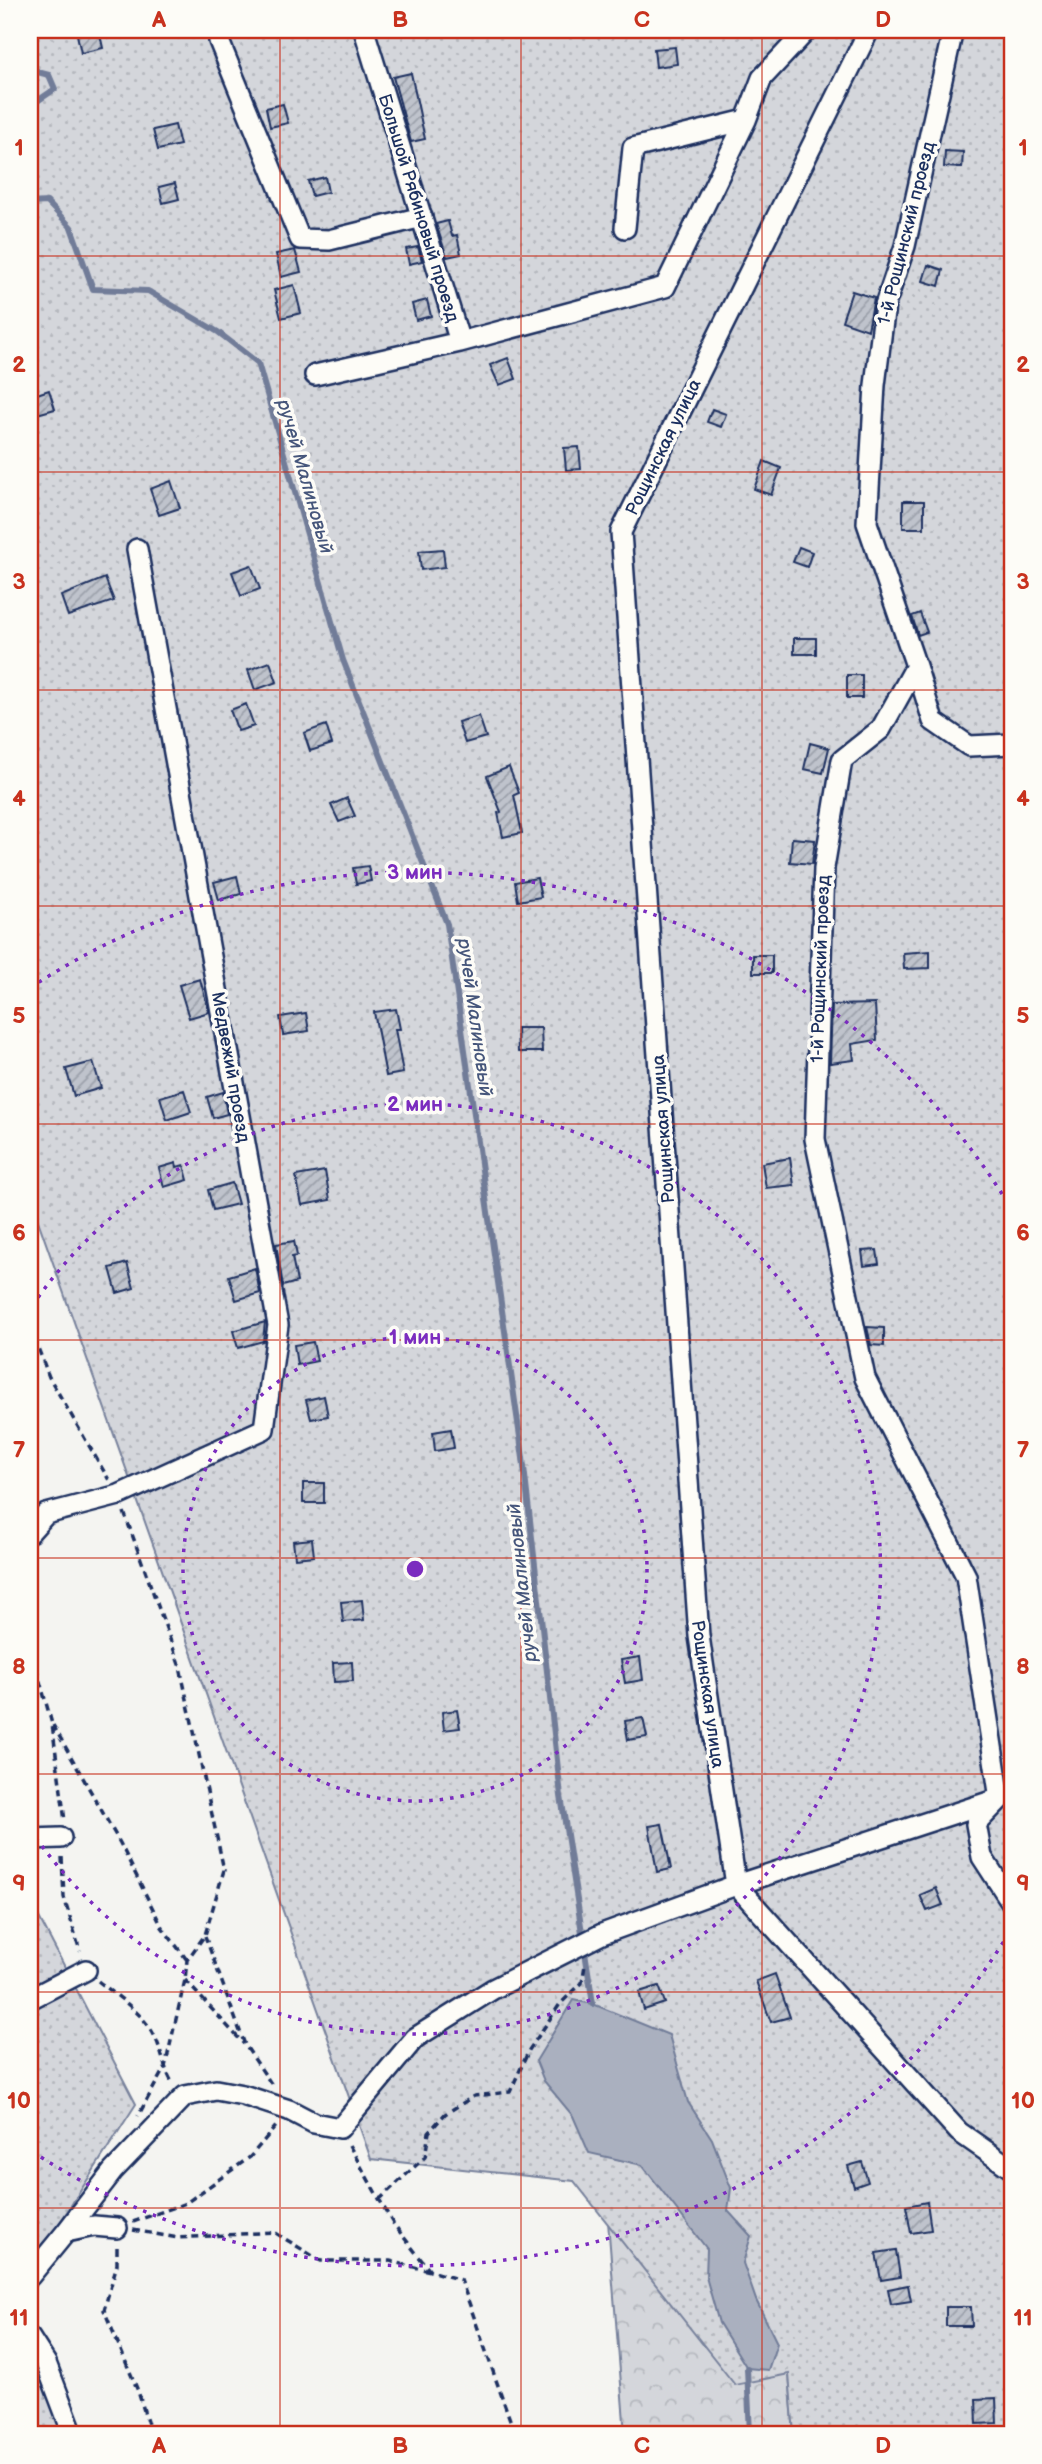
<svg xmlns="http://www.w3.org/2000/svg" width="1042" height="2464" font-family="'Balsamiq Sans',sans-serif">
<defs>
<pattern id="forest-crowns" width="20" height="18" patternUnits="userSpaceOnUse" patternTransform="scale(1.75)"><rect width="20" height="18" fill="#d4d6db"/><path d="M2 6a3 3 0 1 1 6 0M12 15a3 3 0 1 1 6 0" fill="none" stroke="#b5b8be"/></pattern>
<pattern id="garden-dots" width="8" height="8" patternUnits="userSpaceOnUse" patternTransform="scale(1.75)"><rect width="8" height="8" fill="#d4d6db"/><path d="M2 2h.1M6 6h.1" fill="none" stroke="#b5b8be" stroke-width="1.8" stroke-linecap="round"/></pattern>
<pattern id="building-hatch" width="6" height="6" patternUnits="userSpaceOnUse" patternTransform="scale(1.75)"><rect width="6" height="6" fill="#bfc3cc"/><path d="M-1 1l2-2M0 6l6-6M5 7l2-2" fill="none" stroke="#9a9fa9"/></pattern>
</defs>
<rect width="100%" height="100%" fill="#f4f4f1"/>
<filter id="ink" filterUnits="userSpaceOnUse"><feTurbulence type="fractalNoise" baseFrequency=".0143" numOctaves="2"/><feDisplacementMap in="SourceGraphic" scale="14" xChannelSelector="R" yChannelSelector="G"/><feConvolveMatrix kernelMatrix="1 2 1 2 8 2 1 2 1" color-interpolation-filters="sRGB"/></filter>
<g filter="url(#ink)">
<path fill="url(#forest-crowns)" stroke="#78829c" stroke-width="2" d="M607 2209 789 2374 794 2434H625Z"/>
<path fill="url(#garden-dots)" stroke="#78829c" stroke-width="2" d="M30 30H1012V2434H794L789 2374 735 2385 574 2181 371 2159 30 1198Z
M30 1900 136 2104 52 2235 30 2256Z
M30 2352 42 2372 65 2434H30Z"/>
<path fill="#aab0bf" stroke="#717c98" stroke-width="2" d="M573 2000 593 2004 669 2035 688 2102 712 2139 731 2188 728 2211 751 2236 743 2263 756 2300 777 2343 768 2370 747 2368 719 2323 706 2277 707 2249 642 2165 589 2153 573 2116 544 2081 536 2061Z"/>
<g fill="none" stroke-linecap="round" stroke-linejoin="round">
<path stroke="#717c98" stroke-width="6" d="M30 70 49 75 55 89 30 106
M30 203 47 202 71 227 93 289 148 291 218 332 258 363 343 660 447 924 523 1458 561 1796 593 2004
M747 2368 750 2434"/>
</g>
<path fill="url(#building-hatch)" stroke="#1b2f5e" stroke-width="2" d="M76 30H99L103 48 81 53Z
M675 47 677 64 656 67 654 49Z
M411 73 425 139 411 142 393 77Z
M283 104 288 123 270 127 266 108Z
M175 125 180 145 158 150 153 130Z
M945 151 963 152 962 168 944 167Z
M325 177 328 192 312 196 308 181Z
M175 183 179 199 163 203 159 187Z
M448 221 452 236 457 235 461 254 447 257 436 224Z
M418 247 422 261 409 264 406 249Z
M295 250 301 272 281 277 276 254Z
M928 265 943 270 939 286 923 281Z
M294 285 301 313 281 318 274 290Z
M852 291 874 298 868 330 842 321Z
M427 300 431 316 416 320 412 304Z
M508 358 516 379 499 385 490 365Z
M49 390 55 409 37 414 31 396Z
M712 409 726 414 721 427 707 422Z
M579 447 581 469 566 470 564 448Z
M764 461 781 468 771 495 754 489Z
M171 481 180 508 159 515 150 489Z
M903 501H924V528H903Z
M799 547 812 552 807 567 793 562Z
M443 549 445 567 421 570 419 551Z
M251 565 260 589 241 596 232 572Z
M105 578 114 601 68 616 61 596Z
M920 613 927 632 918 635 912 616Z
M794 638H816V654H794Z
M270 662 277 682 255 690 248 670Z
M847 675H862V698H847Z
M246 704 254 726 238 731 230 710Z
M479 716 486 737 465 743 458 722Z
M326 725 332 744 310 751 304 733Z
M810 743 829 748 823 773 804 769Z
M509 767 519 793 514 795 522 833 503 837 498 813 501 812 487 776Z
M347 798 355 816 339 822 331 805Z
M792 838 815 840 812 864 790 862Z
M368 866 371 881 356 884 353 868Z
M237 876 241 894 219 900 214 882Z
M537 878 541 897 518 901 515 882Z
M930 951V968L904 969 903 953Z
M753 955H772V973H753Z
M200 979 209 1012 189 1018 179 985Z
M875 1004 877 1040 852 1044 854 1060 830 1063 832 1005Z
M396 1009 400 1029H395L403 1073 386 1076 374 1012Z
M306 1013 309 1031 283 1035 280 1017Z
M517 1028H541L542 1052H518Z
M93 1062 101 1088 74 1096 66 1069Z
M184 1090 191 1112 167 1120 160 1097Z
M223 1092 227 1114 213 1118 207 1097Z
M790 1158 794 1185 766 1188 762 1163Z
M176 1163 177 1167 184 1165 188 1180 164 1187 159 1168Z
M325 1171 330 1200 302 1205 296 1176Z
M232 1183 238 1204 213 1210 208 1190Z
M294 1241 297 1256 292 1257 297 1282 283 1286 276 1244Z
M877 1250 879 1264 864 1266 862 1251Z
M127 1263 134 1288 117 1293 110 1268Z
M255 1268 260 1293 236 1300 229 1276Z
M265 1322 263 1341 238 1348 233 1331Z
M867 1327 884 1328V1346L871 1345Z
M313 1342 317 1361 297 1365 294 1345Z
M324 1396 328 1416 311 1419 306 1400Z
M451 1429 454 1448 435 1451 433 1432Z
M303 1483H324V1503H303Z
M312 1539 314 1556 295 1558 293 1541Z
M362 1600 364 1620 343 1622 341 1602Z
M640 1657 643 1680 625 1683 621 1660Z
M352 1662 353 1681 334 1682 333 1663Z
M457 1710 460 1728 444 1730 442 1712Z
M643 1718 647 1737 628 1740 625 1721Z
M662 1824 671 1869 657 1872 649 1826Z
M936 1888 943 1905 927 1911 920 1895Z
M775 1974 790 2017 771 2022 756 1981Z
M659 1986 665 2003 644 2010 639 1992Z
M862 2162 868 2182 854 2187 848 2166Z
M927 2202 931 2230 911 2233 906 2206Z
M896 2250 900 2277 881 2280 876 2253Z
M908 2285 911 2301 891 2304 888 2289Z
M946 2307H971L972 2326H946Z
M996 2398 997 2423 977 2424 976 2399Z"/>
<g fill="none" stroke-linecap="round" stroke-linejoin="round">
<defs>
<path id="minor" d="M364 30 460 342 665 287 746 120 762 78 807 30
M869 30 621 532 699 1636 736 1885 959 2132 1012 2169
M953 30 905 246 885 305 875 385 867 523 916 666 881 729 842 760 824 868 815 1139 865 1378 966 1576 1000 1799 976 1824 982 1857 1012 1903
M219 41 300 239 329 240 422 217
M625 228 633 148 746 120
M315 375 460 342
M916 666 933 721 969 746 1012 744
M30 1532 46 1514 119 1495 264 1429 278 1325 137 549
M30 1839 61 1838
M30 1999 86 1970
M66 2232 113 2171 185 2096 216 2090 243 2095 289 2110 314 2123 340 2128 415 2038 493 1989 602 1934 736 1885 998 1799
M30 2276 66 2232 94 2226 117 2228
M30 2338 46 2363 73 2434"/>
</defs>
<use href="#minor" stroke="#1b2f5e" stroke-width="24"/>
<path stroke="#1b2f5e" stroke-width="3.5" stroke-dasharray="7 5" stroke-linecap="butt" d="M30 1327 49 1377 109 1480
M124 1512 180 1667 224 1870 205 1935 187 1960 185 1980 165 2067 138 2116
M30 1646 52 1724 65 1821
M53 1725 120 1843 162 1927 187 1960
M62 1857 64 1897 80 1951
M205 1936 245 2045 272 2085
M185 1980 244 2044
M98 1981C117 1996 143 2013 154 2035 162 2050 163 2067 172 2082
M349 2145 392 2222 430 2271 461 2280 515 2434
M379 2200 425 2157 429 2132 445 2114 474 2096 510 2092 529 2050 560 2004 582 1983 585 1965
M133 2222 186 2203 250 2157 277 2125
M133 2230 178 2238 274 2232 321 2261H390L430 2271
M117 2247V2264L104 2310 138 2391 151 2434"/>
<use href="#minor" stroke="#fdfcf7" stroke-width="19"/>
</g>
</g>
<path fill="none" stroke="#c8321e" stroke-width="2" stroke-opacity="0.55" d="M280 30V2434M521 30V2434M762 30V2434M30 256H1012M30 472H1012M30 690H1012M30 906H1012M30 1124H1012M30 1340H1012M30 1558H1012M30 1774H1012M30 1992H1012M30 2208H1012"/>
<g fill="none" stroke="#7b2cbf" stroke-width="3.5" stroke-dasharray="3.5 7">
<circle cx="415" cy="1569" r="232"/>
<path d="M32 1306A465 465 0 1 1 32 1832"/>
<path d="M1009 1933A697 697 0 0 1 30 2150M30 988A697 697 0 0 1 1009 1205"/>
</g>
<g text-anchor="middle" stroke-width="7" stroke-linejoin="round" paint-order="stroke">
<g font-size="18" fill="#1b2f5e" stroke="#fdfcf7">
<text transform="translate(419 208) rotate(73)" y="6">Большой Рябиновый проезд</text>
<text transform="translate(906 233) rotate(-76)" y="6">1-й Рощинский проезд</text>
<text transform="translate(663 447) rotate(-64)" y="6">Рощинская улица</text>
<text transform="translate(820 969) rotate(-88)" y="6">1-й Рощинский проезд</text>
<text transform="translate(231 1067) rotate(80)" y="6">Медвежий проезд</text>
<text transform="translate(663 1129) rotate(-94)" y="6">Рощинская улица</text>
<text transform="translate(708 1694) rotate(82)" y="6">Рощинская улица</text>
</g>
<g font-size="19" font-style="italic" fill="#46567b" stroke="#fdfcf7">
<text transform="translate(306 476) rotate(74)" y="7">ручей Малиновый</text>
<text transform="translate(476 1017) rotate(82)" y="7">ручей Малиновый</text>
<text transform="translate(521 1583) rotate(-96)" y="7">ручей Малиновый</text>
</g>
</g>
<circle cx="415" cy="1569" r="10" fill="#7b2cbf" stroke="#fdfcf7" stroke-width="3.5"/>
<g font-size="21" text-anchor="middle" font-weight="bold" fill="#7b2cbf" stroke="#fdfcf7" stroke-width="7" stroke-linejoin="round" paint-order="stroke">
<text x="415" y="879">3 мин</text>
<text x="415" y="1111">2 мин</text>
<text x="415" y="1344">1 мин</text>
</g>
<rect width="1042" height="2464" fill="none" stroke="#fdfcf7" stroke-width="77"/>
<rect x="38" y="38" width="966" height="2388" fill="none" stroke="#c8321e" stroke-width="2.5"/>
<g font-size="23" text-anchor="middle" font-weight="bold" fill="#c8321e">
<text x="159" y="27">A</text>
<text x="400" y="27">B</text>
<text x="642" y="27">C</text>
<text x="883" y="27">D</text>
<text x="19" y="155">1</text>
<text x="1023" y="155">1</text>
<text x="19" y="372">2</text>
<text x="1023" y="372">2</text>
<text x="19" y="589">3</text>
<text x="1023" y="589">3</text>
<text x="19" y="806">4</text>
<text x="1023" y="806">4</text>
<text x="19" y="1023">5</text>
<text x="1023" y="1023">5</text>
<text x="19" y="1240">6</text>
<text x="1023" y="1240">6</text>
<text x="19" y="1457">7</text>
<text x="1023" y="1457">7</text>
<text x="19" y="1674">8</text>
<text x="1023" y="1674">8</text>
<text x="19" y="1891">9</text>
<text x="1023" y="1891">9</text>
<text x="19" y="2108">10</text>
<text x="1023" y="2108">10</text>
<text x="19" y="2325">11</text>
<text x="1023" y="2325">11</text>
<text x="159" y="2453">A</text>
<text x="400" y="2453">B</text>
<text x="642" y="2453">C</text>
<text x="883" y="2453">D</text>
</g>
</svg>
